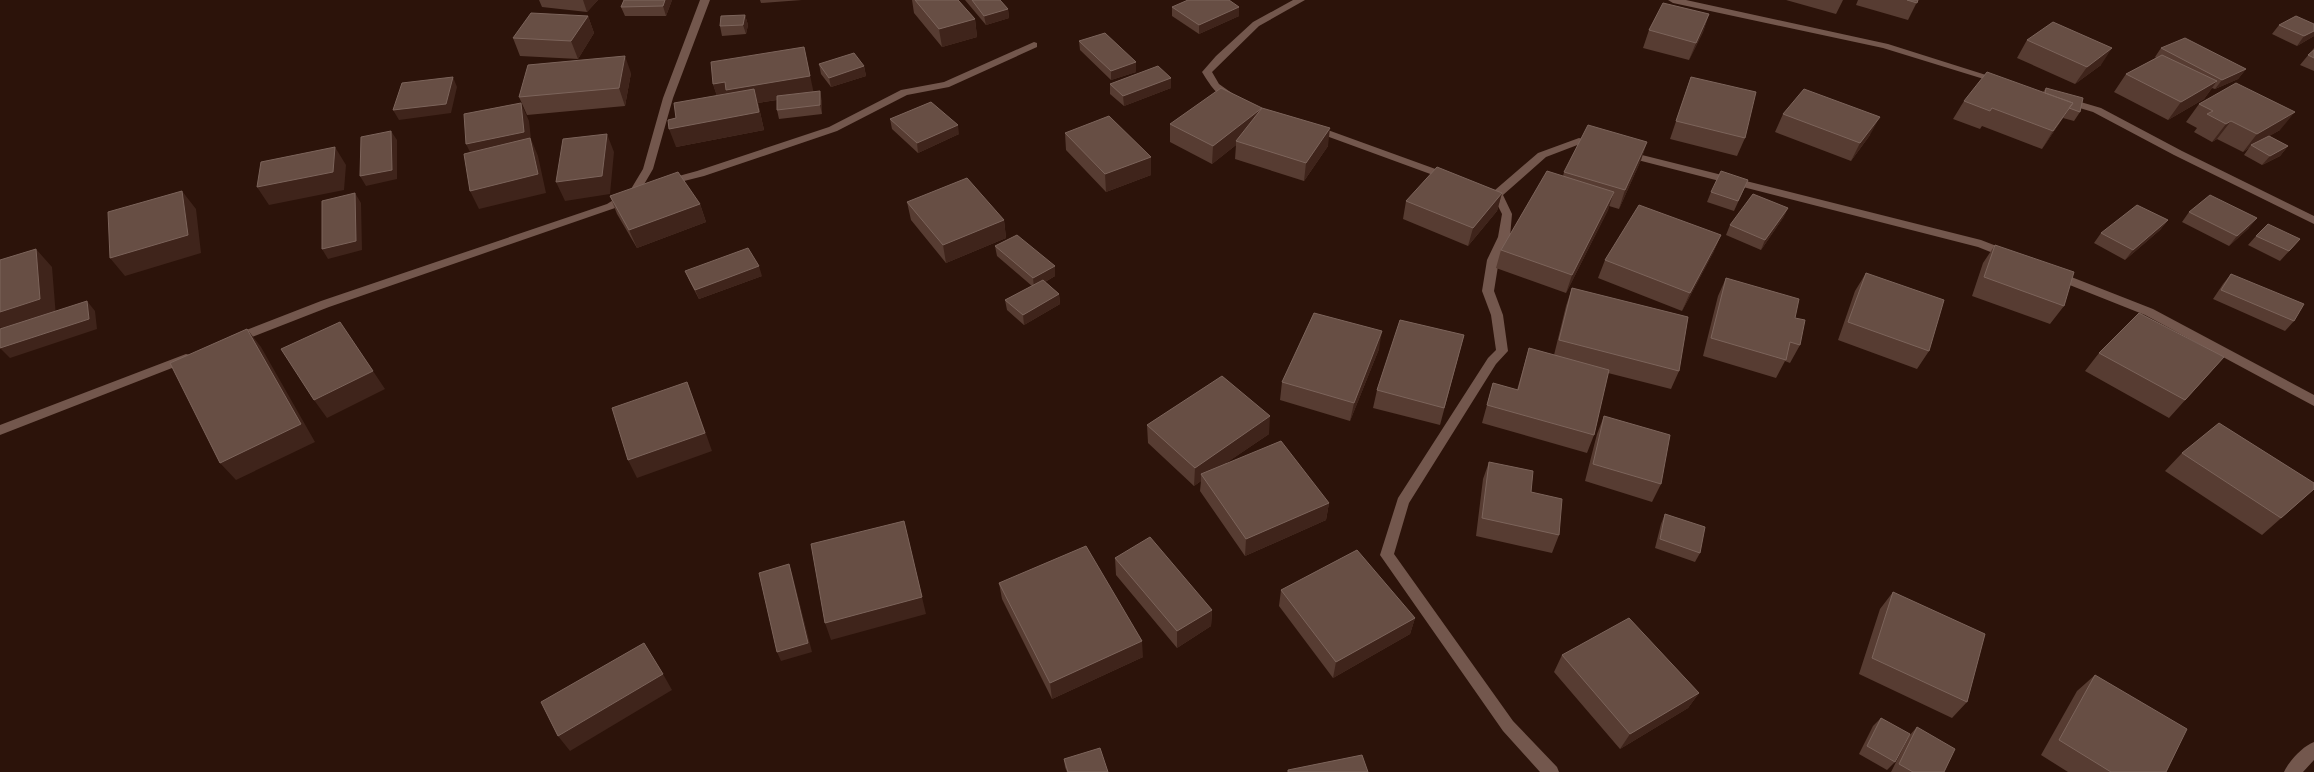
<svg xmlns="http://www.w3.org/2000/svg" width="2314" height="772" font-family="Poppins,sans-serif">
<rect width="100%" height="100%" fill="#2c130a"/>
<g fill="none" stroke-linecap="round" stroke-linejoin="round">
<path fill="#73574d" fill-rule="evenodd" d="M700 0H710L673 98 653 169 639 193 615 208 329 307 239 342H231L229 339 231 336 321 301 607 204 631 189 643 169 663 98Z
M1293 0H1305L1259 26 1212 72 1219 84 1236 96V100C1220 103 1209 83 1202 72L1216 56 1253 22Z
M1668 0H1686L1888 44 2005 81 2000 84 1883 48 1673 3Z
M1034 42 1037 43V47L949 87 907 95 837 131 704 176 668 185 663 182 664 180 697 171 829 127 901 90 944 82Z
M2067 98 2101 108 2182 151 2314 216V224L2174 155 2093 112 2063 103 2062 101Z
M1314 125 1452 175 1453 177 1452 179H1444L1310 130 1309 128Z
M1579 138 1599 143 1600 145 1595 148 1580 144 1546 157 1503 195 1512 214 1510 237 1499 260 1494 291 1503 315 1508 351 1496 364 1409 503 1394 554 1513 721 1557 767 1559 772H1540L1503 731 1380 555 1398 498 1488 358 1496 350 1491 315 1482 291 1487 260 1498 237 1502 214 1493 196 1480 190 1485 187 1495 190 1538 153Z
M1626 151 1981 240 2012 252 2014 255 2008 259 1978 247 1622 156V152Z
M2056 271 2153 309 2314 395V406L2145 315 2052 278 2050 275Z
M186 354 190 355 192 358 190 361 0 435V425Z
M2314 742V760L2303 772H2284C2289 761 2303 746 2314 742Z"/>
</g>
<path fill="#573c32" d="M539 0H598L587 12 542 7Z
M624 0H672L666 16H625L621 7Z
M760 0H802L761 3Z
M912 0H958L975 19 977 37 942 47 914 13Z
M965 0H1000L1008 9 1009 18 986 25Z
M1786 0H1843L1836 14Z
M1858 0H1918L1908 20 1856 5Z
M1172 7 1239 16 1199 34 1172 16Z
M1709 14 1703 32 1689 60 1643 48 1649 30Z
M745 15 748 25 746 34 722 36 720 26Z
M588 16 594 33 578 59 520 56 513 38Z
M2314 24V36L2297 46 2272 34 2279 25Z
M2027 40 2101 65 2075 84 2017 58Z
M1079 41 1136 62V72L1111 80 1080 50Z
M2161 48 2246 69 2238 79 2215 89 2212 88 2204 99 2168 120 2114 92 2126 74 2156 58 2155 57Z
M2314 48V71L2300 65Z
M819 64 864 66 866 76 831 87 821 74Z
M631 73 625 106 527 115 519 97Z
M1691 77 1745 138 1737 156 1670 139Z
M1171 78V88L1124 106 1110 94V84Z
M713 84 814 92 822 101V114L779 119 777 110V100L758 103 764 130 676 147V118L717 96Z
M2046 88 2080 112 2074 121 2063 118 2042 149 1982 126 1980 129 1953 119 1964 101 2043 92Z
M2199 104 2280 130 2269 136 2288 146 2280 156 2262 165 2244 155 2249 148 2243 152 2217 139 2212 142 2194 132 2197 128 2186 122Z
M1783 114 1870 135 1851 161 1775 132Z
M890 119 959 134 918 153 892 129Z
M1170 124 1328 146 1304 181 1235 159 1236 145 1212 164 1170 142Z
M1065 133 1151 175 1106 192 1066 150Z
M1647 142 1641 160 1619 209 1609 206 1608 210 1566 293 1496 268 1501 250 1563 176 1564 172Z
M1748 180 1734 211 1707 202 1711 192Z
M1502 193 1497 211 1468 246 1403 219 1406 201Z
M610 196 700 204 706 222 637 248 617 214Z
M907 202 1004 220 1006 238 946 263 911 220Z
M1788 208 1783 218 1761 250 1726 235 1730 225Z
M2189 212 2249 228 2229 246 2182 222Z
M2168 220 2160 230 2125 260 2094 243 2101 233Z
M1721 235 1713 253 1682 311 1598 278 1605 260Z
M2256 236 2300 239 2280 261 2248 245Z
M1995 245 2064 306 2050 324 1972 296 1983 263Z
M995 246 1055 276 1045 282 1059 294 1060 304 1024 325 1007 310 1005 300 1032 286 997 256Z
M685 271 762 276 699 299 689 280Z
M1866 273 1929 351 1917 369 1838 340 1855 291Z
M2231 274 2294 321 2285 331 2213 299 2223 284Z
M1726 278 1795 318 1800 345 1790 363 1785 361 1776 378 1703 356 1718 296Z
M1572 288 1679 371 1671 389 1608 373 1594 435 1587 453 1482 423 1493 383 1517 390 1529 348 1554 355 1566 306Z
M1464 335 1440 425 1373 408 1377 390Z
M1379 349 1350 421 1280 400 1282 382Z
M2099 353 2224 357 2169 418 2085 371Z
M1604 416 1661 484 1652 502 1585 481 1597 434Z
M1147 425 1269 434 1226 463 1329 503 1326 520 1245 556 1200 491 1201 481 1194 486 1148 443Z
M2182 453 2314 489 2262 535 2165 471Z
M1489 462 1531 492 1559 535 1552 553 1476 536 1483 479Z
M1665 514 1700 553 1695 562 1655 548 1661 524Z
M1115 558 1212 610 1211 626 1177 648 1116 575Z
M999 583 1143 657 1052 699 1002 599Z
M1281 590 1415 618 1410 634 1333 678 1279 606Z
M1893 592 1967 702 1952 718 1859 674 1880 609Z
M1562 655 1699 693 1688 708 1620 749 1554 672Z
M2095 675 2166 772H2068L2041 755 2077 691Z
M1881 718 1895 762 1887 770 1859 754 1873 726Z
M1917 727 1944 772H1891L1909 736Z
M1064 759 1108 772H1067L1065 767Z"/>
<path fill="#3f241b" d="M583 0H598L587 12Z
M665 0H672L666 16 663 6Z
M1239 7V16L1199 34V25Z
M1008 9 1009 18 986 25 984 16Z
M1709 14 1703 32 1689 60 1696 43Z
M745 15 748 25 746 34 743 25Z
M588 16 594 33 578 59 571 41Z
M975 19 977 37 942 47 939 29Z
M2314 31V36L2297 46 2304 36Z
M804 47 814 94 758 103 764 130 676 147 669 129 719 102 713 84Z
M2112 48 2101 65 2075 84 2087 67Z
M625 56 631 73 625 106 619 88Z
M1136 62V72L1111 80V71Z
M864 66 866 76 831 87 829 78Z
M2246 69 2238 79 2215 89 2222 80Z
M453 77 457 87 451 113 399 120 393 110Z
M1171 78V88L1124 106 1123 96Z
M2217 81 2204 99 2168 120 2181 102Z
M820 91 822 101V114L820 105Z
M521 103 529 121 531 139 538 156 546 193 479 209 470 191 475 162 466 144Z
M2073 103 2061 121 2042 149 2053 131Z
M1262 108 1236 141V145L1212 164 1213 146Z
M2295 112 2280 130 2252 146 2251 145 2249 148 2243 152 2257 134Z
M1880 117 1870 135 1851 161 1860 143Z
M2231 121 2217 139 2212 142 2226 124Z
M958 125 959 134 918 153 917 143Z
M1330 128 1328 146 1304 181 1306 163Z
M391 131 397 140V179L366 186 360 176Z
M607 134 614 152 610 194 565 201 556 182Z
M1647 142 1641 160 1619 209 1625 190Z
M2288 146 2280 156 2262 165 2270 156Z
M335 147 346 165 344 190 269 205 257 187Z
M1151 157V175L1106 192 1105 174Z
M182 191 196 209 201 253 125 276 110 258Z
M1614 192 1608 210 1566 293 1572 275Z
M355 193 361 203 362 250 328 259 322 249Z
M1502 193 1497 211 1468 246 1473 228Z
M700 204 706 222 637 248 629 230Z
M1788 208 1783 218 1761 250 1765 240Z
M2257 218 2249 228 2229 246 2237 236Z
M1004 220 1006 238 946 263 943 245Z
M2168 220 2160 230 2125 260 2133 250Z
M1721 235 1713 253 1682 311 1690 293Z
M36 249 52 267 56 317 6 334 0 327V312Z
M759 266 762 276 699 299 695 290Z
M1055 266V276L1034 288 1033 278Z
M1059 294 1060 304 1024 325 1023 315Z
M87 301 95 311 97 329 10 358 0 348Z
M247 329 261 347 315 442 236 480 220 463Z
M1382 331 1379 349 1350 421 1354 403Z
M373 371 385 389 327 418 314 400Z
M687 382 694 400 712 451 637 478 628 460Z
M1270 416 1269 434 1204 478 1201 474V481L1194 486 1195 468Z
M1329 503 1326 520 1245 556 1246 539Z
M904 521 926 614 831 640 825 623Z
M789 564 792 573 812 652 781 661 777 652Z
M1212 610 1211 626 1177 648V631Z
M1415 618 1410 634 1333 678 1336 662Z
M1142 641 1143 657 1052 699 1050 683Z
M663 674 672 690 570 751 558 736Z
M1699 693 1688 708 1620 749 1630 734Z"/>
<path fill="#674e44" stroke="#7c645b" d="M624 0H665L663 6 621 7Z
M915 0H958L975 19 939 29Z
M972 0H1000L1008 9 984 16Z
M1188 0H1229L1239 7 1199 25 1172 7Z
M1907 0H1918L1917 3Z
M1663 3 1709 14 1696 43 1649 30Z
M531 13 588 16 571 41 513 38Z
M745 15 743 25 720 26 721 16Z
M2296 16 2314 24V31L2304 36 2279 25Z
M2053 22 2112 48 2087 67 2027 40Z
M1105 33 1136 62 1111 71 1079 41Z
M2185 38 2246 69 2222 80 2161 48Z
M804 47 810 76 726 90 725 82 713 84 711 62Z
M2314 50V58L2308 55Z
M854 53 864 66 829 78 819 64Z
M2162 55 2217 81 2181 102 2126 74Z
M625 56 619 88 519 97 528 65Z
M1158 66 1171 78 1123 96 1110 84Z
M1987 72 2073 103 2053 131 1992 108 1990 111 1964 101Z
M453 77 446 104 393 110 402 83Z
M1691 77 1756 92 1745 138 1676 121Z
M2236 83 2295 112 2257 134 2231 121 2226 124 2207 114 2213 111 2199 104Z
M1221 88 1262 108 1330 128 1306 163 1236 141 1262 108 1213 146 1170 124Z
M2046 88 2083 98 2080 112 2069 108 2073 103 2045 93Z
M754 89 759 112 669 129 668 120 676 118 674 103Z
M1804 89 1880 117 1860 143 1783 114Z
M820 91V105L777 110V96Z
M931 102 958 125 917 143 890 119Z
M521 103 524 132 466 144 464 114Z
M1109 116 1151 157 1105 174 1065 133Z
M1588 125 1647 142 1625 190 1564 172Z
M391 131 392 170 360 176 361 137Z
M607 134 602 176 556 182 563 139Z
M2269 136 2288 146 2270 156 2251 145Z
M530 138 538 174 470 191 464 154Z
M335 147 333 172 257 187 261 162Z
M1437 167 1502 193 1473 228 1406 201Z
M1547 171 1614 192 1572 275 1501 250Z
M1721 171 1748 180 1738 201 1711 192Z
M678 172 700 204 629 230 610 196Z
M967 178 1004 220 943 245 907 202Z
M182 191 188 235 110 258 108 212Z
M355 193 356 241 322 249V201Z
M1753 194 1788 208 1765 240 1730 225Z
M2210 195 2257 218 2237 236 2189 212Z
M1639 205 1721 235 1690 293 1605 260Z
M2137 205 2168 220 2133 250 2101 233Z
M2268 224 2300 239 2289 251 2256 236Z
M1017 235 1055 266 1033 278 995 246Z
M1995 245 2074 272 2064 306 1984 277Z
M748 248 759 266 695 290 685 271Z
M36 249 40 299 0 312V260Z
M1866 273 1944 300 1929 351 1848 322Z
M2231 274 2304 304 2294 321 2221 290Z
M1726 278 1799 299 1795 318 1805 320 1800 345 1790 342 1786 360 1711 338Z
M1043 280 1059 294 1023 315 1005 300Z
M1572 288 1688 317 1679 371 1559 340Z
M87 301 89 319 0 348V329Z
M1314 313 1382 331 1354 403 1282 382Z
M2139 313 2224 357 2185 400 2099 353Z
M1400 320 1464 335 1444 408 1377 390Z
M340 322 373 371 314 400 281 349Z
M247 329 301 424 220 463 170 363Z
M1529 348 1609 370 1594 435 1487 405 1493 383 1518 390Z
M1222 376 1270 416 1195 468 1147 425Z
M687 382 705 433 628 460 612 408Z
M1604 416 1670 435 1661 484 1593 464Z
M2219 423 2314 483V489L2281 518 2182 453Z
M1281 441 1329 503 1246 539 1201 474Z
M1489 462 1533 471 1531 492 1562 499 1559 535 1482 518Z
M1665 514 1705 527 1700 553 1660 539Z
M904 521 922 597 825 623 811 544Z
M1150 537 1212 610 1177 631 1115 558Z
M1086 546 1142 641 1050 683 999 583Z
M1357 550 1415 618 1336 662 1281 590Z
M789 564 808 643 777 652 759 573Z
M1893 592 1985 634 1967 702 1872 658Z
M1629 618 1699 693 1630 734 1562 655Z
M644 643 663 674 558 736 541 702Z
M2095 675 2187 729 2166 772H2111L2059 740Z
M1881 718 1910 734 1895 762 1867 746Z
M1917 727 1955 749 1944 772H1913L1899 764Z
M1100 748 1108 772H1068L1064 759Z
M1362 755 1368 772H1288V770Z"/>
</svg>
